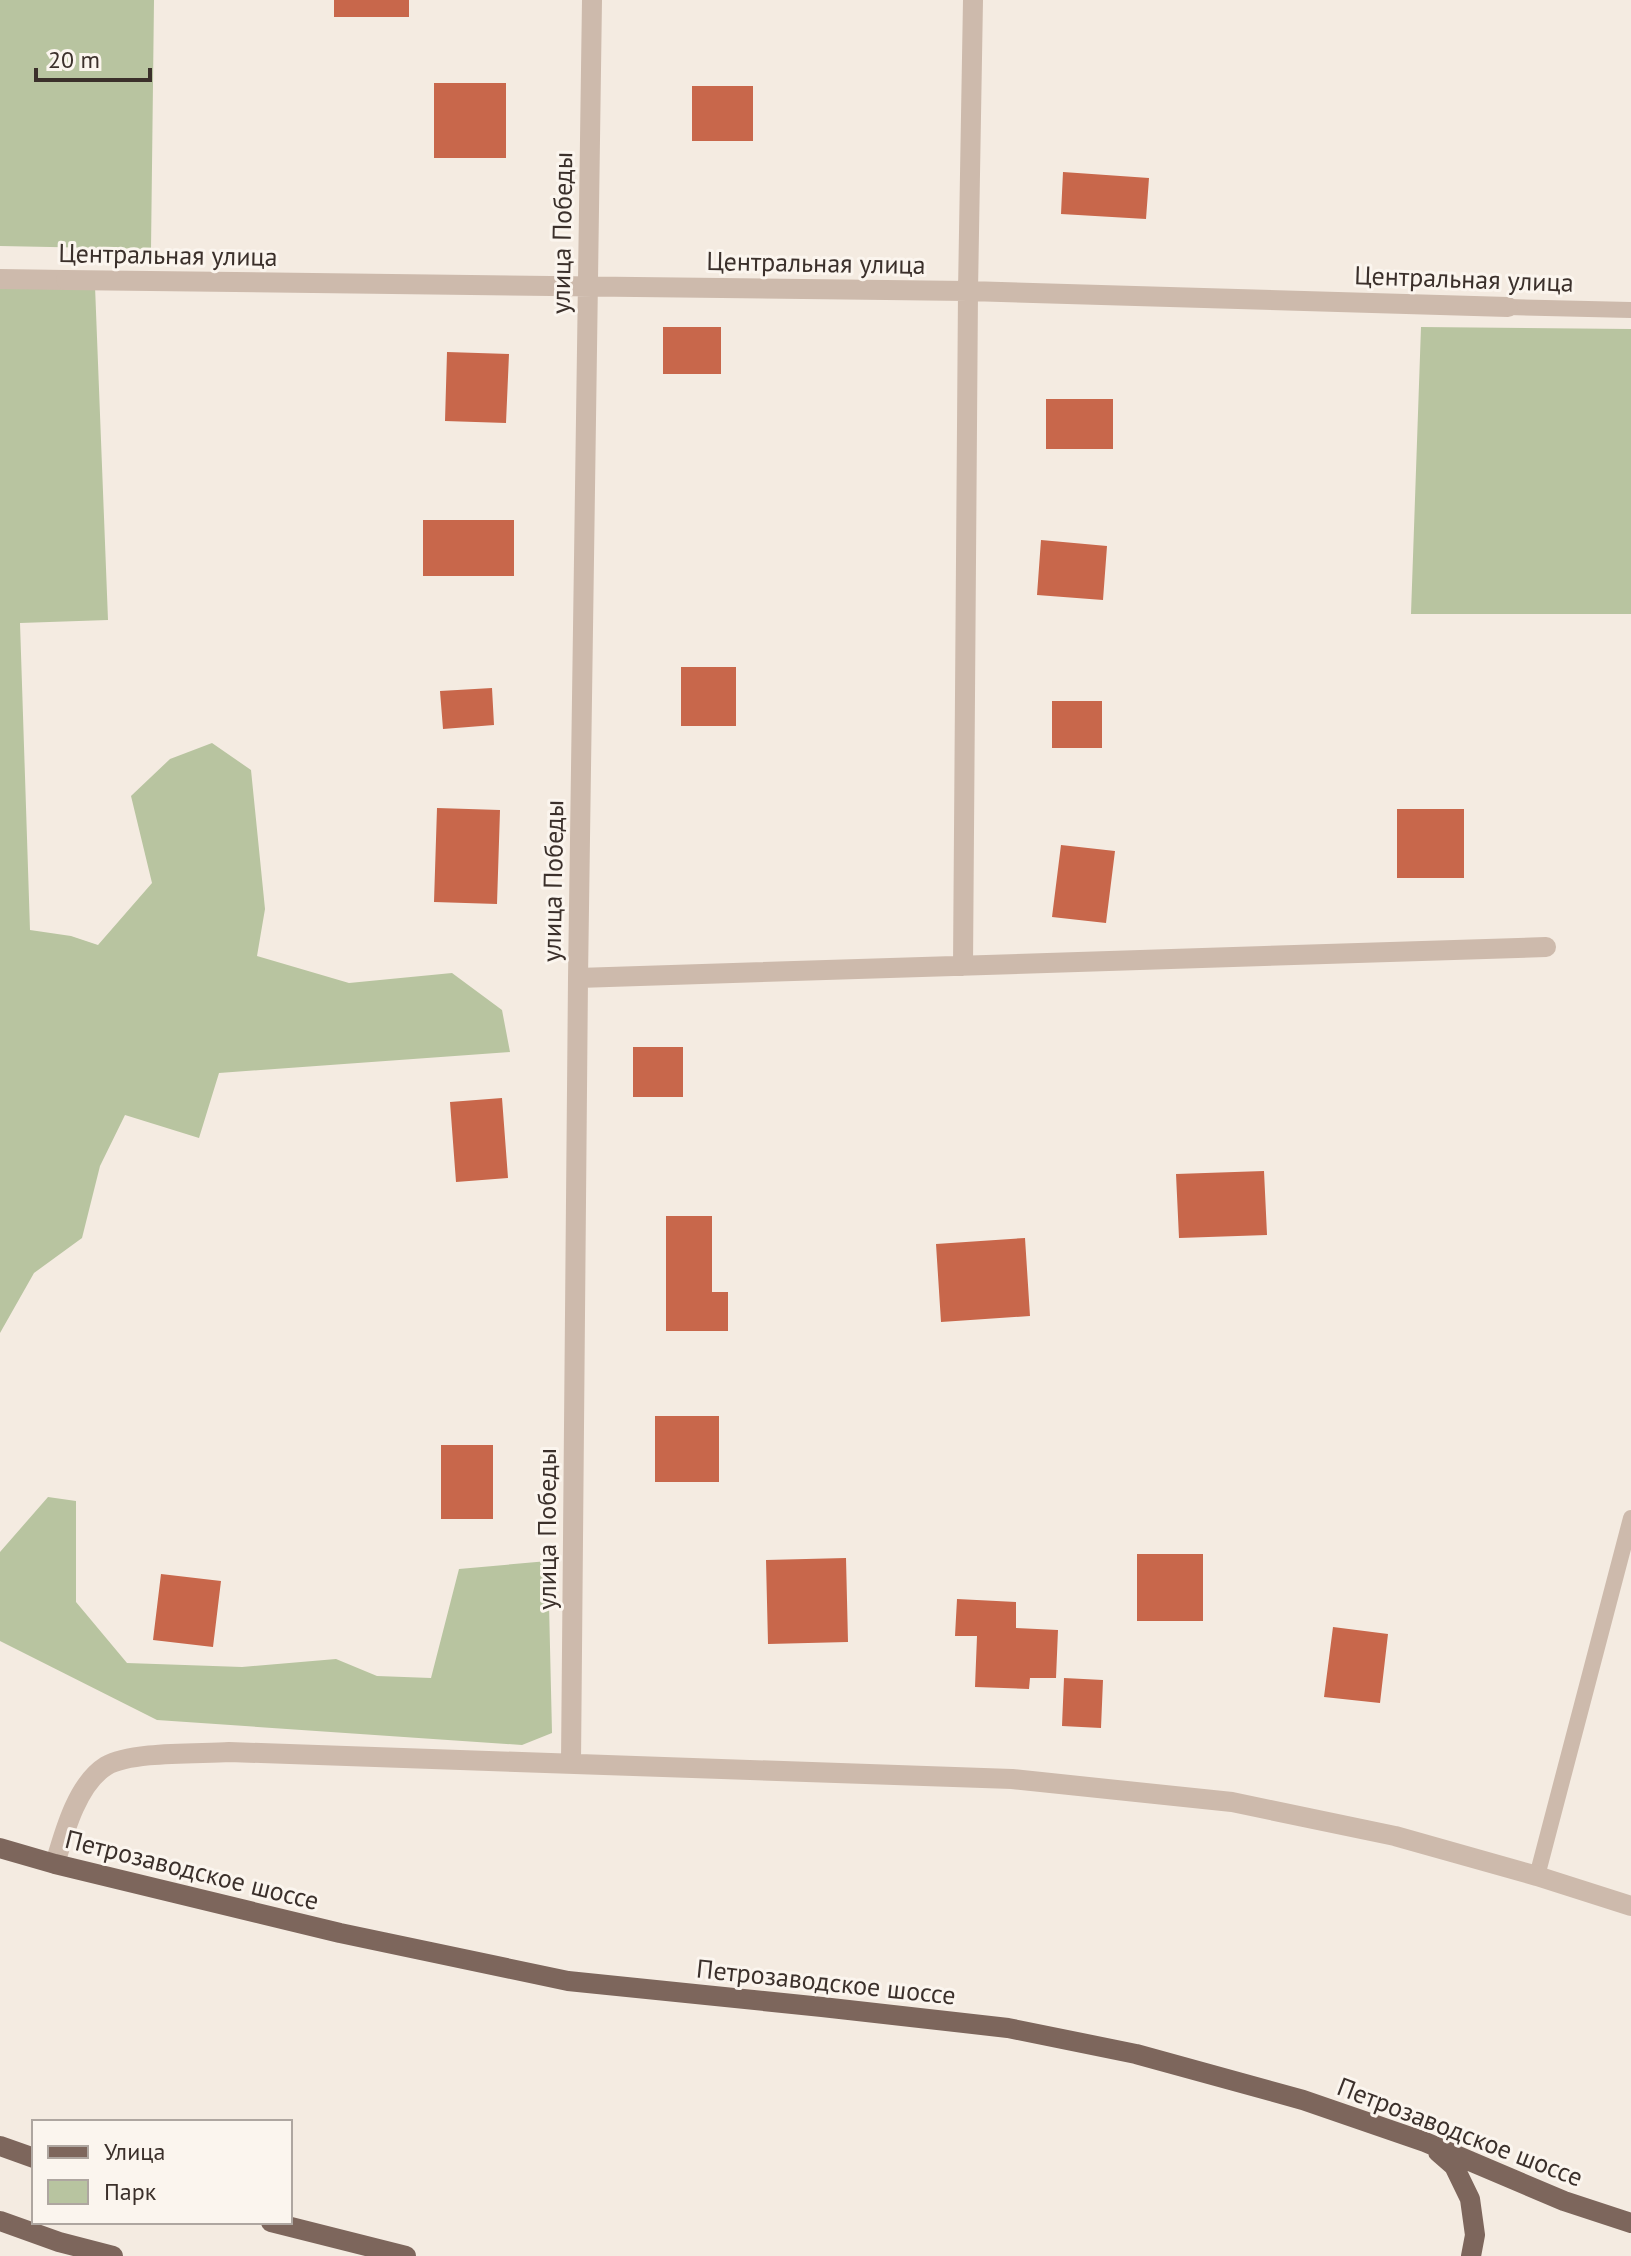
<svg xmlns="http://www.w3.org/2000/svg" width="1631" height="2256" font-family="'PT Sans',sans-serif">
<rect width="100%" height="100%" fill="#f4ebe1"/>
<path fill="#b8c4a0" d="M0 0H154L151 249 0 246Z
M0 285 95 286 108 620 20 623 30 930 71 936 98 945 152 883 131 796 170 759 212 743 251 770 265 909 257 956 349 983 452 973 502 1010 510 1052 219 1073 199 1138 125 1115 100 1166 82 1238 34 1273 0 1333Z
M1421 327 1631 329V614H1411Z
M48 1497 76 1501V1602L127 1663 242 1667 336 1659 377 1676 431 1678 459 1569 548 1561 552 1733 522 1745 157 1720 0 1641V1552Z"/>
<path fill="#c8674b" d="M334 0H409V17H334Z
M434 83H506V158H434Z
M692 86H753V141H692Z
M1063 172 1149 178 1146 219 1061 214Z
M663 327H721V374H663Z
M447 352 509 354 506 423 445 421Z
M1046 399H1113V449H1046Z
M423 520H514V576H423Z
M1041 540 1107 546 1103 600 1037 595Z
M681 667H736V726H681Z
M492 688 494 725 443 729 440 691Z
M1052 701H1102V748H1052Z
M437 808 500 810 497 904 434 902Z
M1397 809H1464V878H1397Z
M1061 845 1115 851 1106 923 1052 917Z
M633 1047H683V1097H633Z
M502 1098 508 1178 456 1182 450 1102Z
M1264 1171 1267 1235 1179 1238 1176 1174Z
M666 1216H712V1292H728V1331H666Z
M1025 1238 1030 1316 941 1322 936 1244Z
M655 1416H719V1482H655Z
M441 1445H493V1519H441Z
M1137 1554H1203V1621H1137Z
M846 1558 848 1642 768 1644 766 1560Z
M161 1574 221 1581 213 1647 153 1640Z
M957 1599 1016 1602V1628L1058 1630 1056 1678H1030L1029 1689 975 1687 977 1636H955Z
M1333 1627 1388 1634 1380 1703 1324 1697Z
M1064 1678 1103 1680 1101 1728 1062 1726Z"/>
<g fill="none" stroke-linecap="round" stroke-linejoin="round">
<path stroke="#cdbaac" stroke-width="16" d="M1508 307 1631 310
M1537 1876 1631 1518"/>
<path stroke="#cdbaac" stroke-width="20" d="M0 279 66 280"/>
<path stroke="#cdbaac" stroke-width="20" d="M66 280 968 291 1508 307
M963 966 968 291 973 0
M578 978 1546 947
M571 1763 578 978 592 0
M55 1864C64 1833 77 1784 106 1766 131 1751 199 1754 229 1752L1012 1779 1232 1802 1395 1836 1537 1876 1631 1906"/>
<path stroke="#7d665c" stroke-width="20" d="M0 1848 55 1864 340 1933 568 1981 822 2007 1008 2028 1136 2054 1303 2100 1425 2142 1564 2201 1631 2223
M0 2146 34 2158
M1438 2152 1454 2166 1470 2199 1475 2235 1471 2256
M0 2221 59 2242 113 2256
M271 2222 406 2256"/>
</g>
<g text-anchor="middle" stroke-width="6" stroke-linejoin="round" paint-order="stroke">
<g font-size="26" fill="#3b302b" stroke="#fbf5ee">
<text transform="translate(562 233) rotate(-89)" y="9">улица Победы</text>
<text transform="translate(168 255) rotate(1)" y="9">Центральная улица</text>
<text transform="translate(816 263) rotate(1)" y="9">Центральная улица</text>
<text transform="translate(1464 279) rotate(2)" y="9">Центральная улица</text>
<text transform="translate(553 881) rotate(-89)" y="9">улица Победы</text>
<text transform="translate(547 1529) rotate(-90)" y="9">улица Победы</text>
<text transform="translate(192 1870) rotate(14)" y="9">Петрозаводское шоссе</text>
<text transform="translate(826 1982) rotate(6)" y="9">Петрозаводское шоссе</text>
<text transform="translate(1460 2132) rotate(21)" y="9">Петрозаводское шоссе</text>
</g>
</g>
<rect x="32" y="2120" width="260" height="104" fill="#fbf5ee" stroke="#aea6a0" stroke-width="2"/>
<rect x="48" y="2146" width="40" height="12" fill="#7d665c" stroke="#aea6a0" stroke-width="2"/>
<text x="104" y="2160" font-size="24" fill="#3b302b">Улица</text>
<rect x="48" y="2180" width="40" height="24" fill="#b8c4a0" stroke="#aea6a0" stroke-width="2"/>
<text x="104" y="2200" font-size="24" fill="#3b302b">Парк</text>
<path d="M36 68v12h114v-12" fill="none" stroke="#3b302b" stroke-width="4"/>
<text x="48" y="68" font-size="24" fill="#3b302b" stroke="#fbf5ee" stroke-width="6" paint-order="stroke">20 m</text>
</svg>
